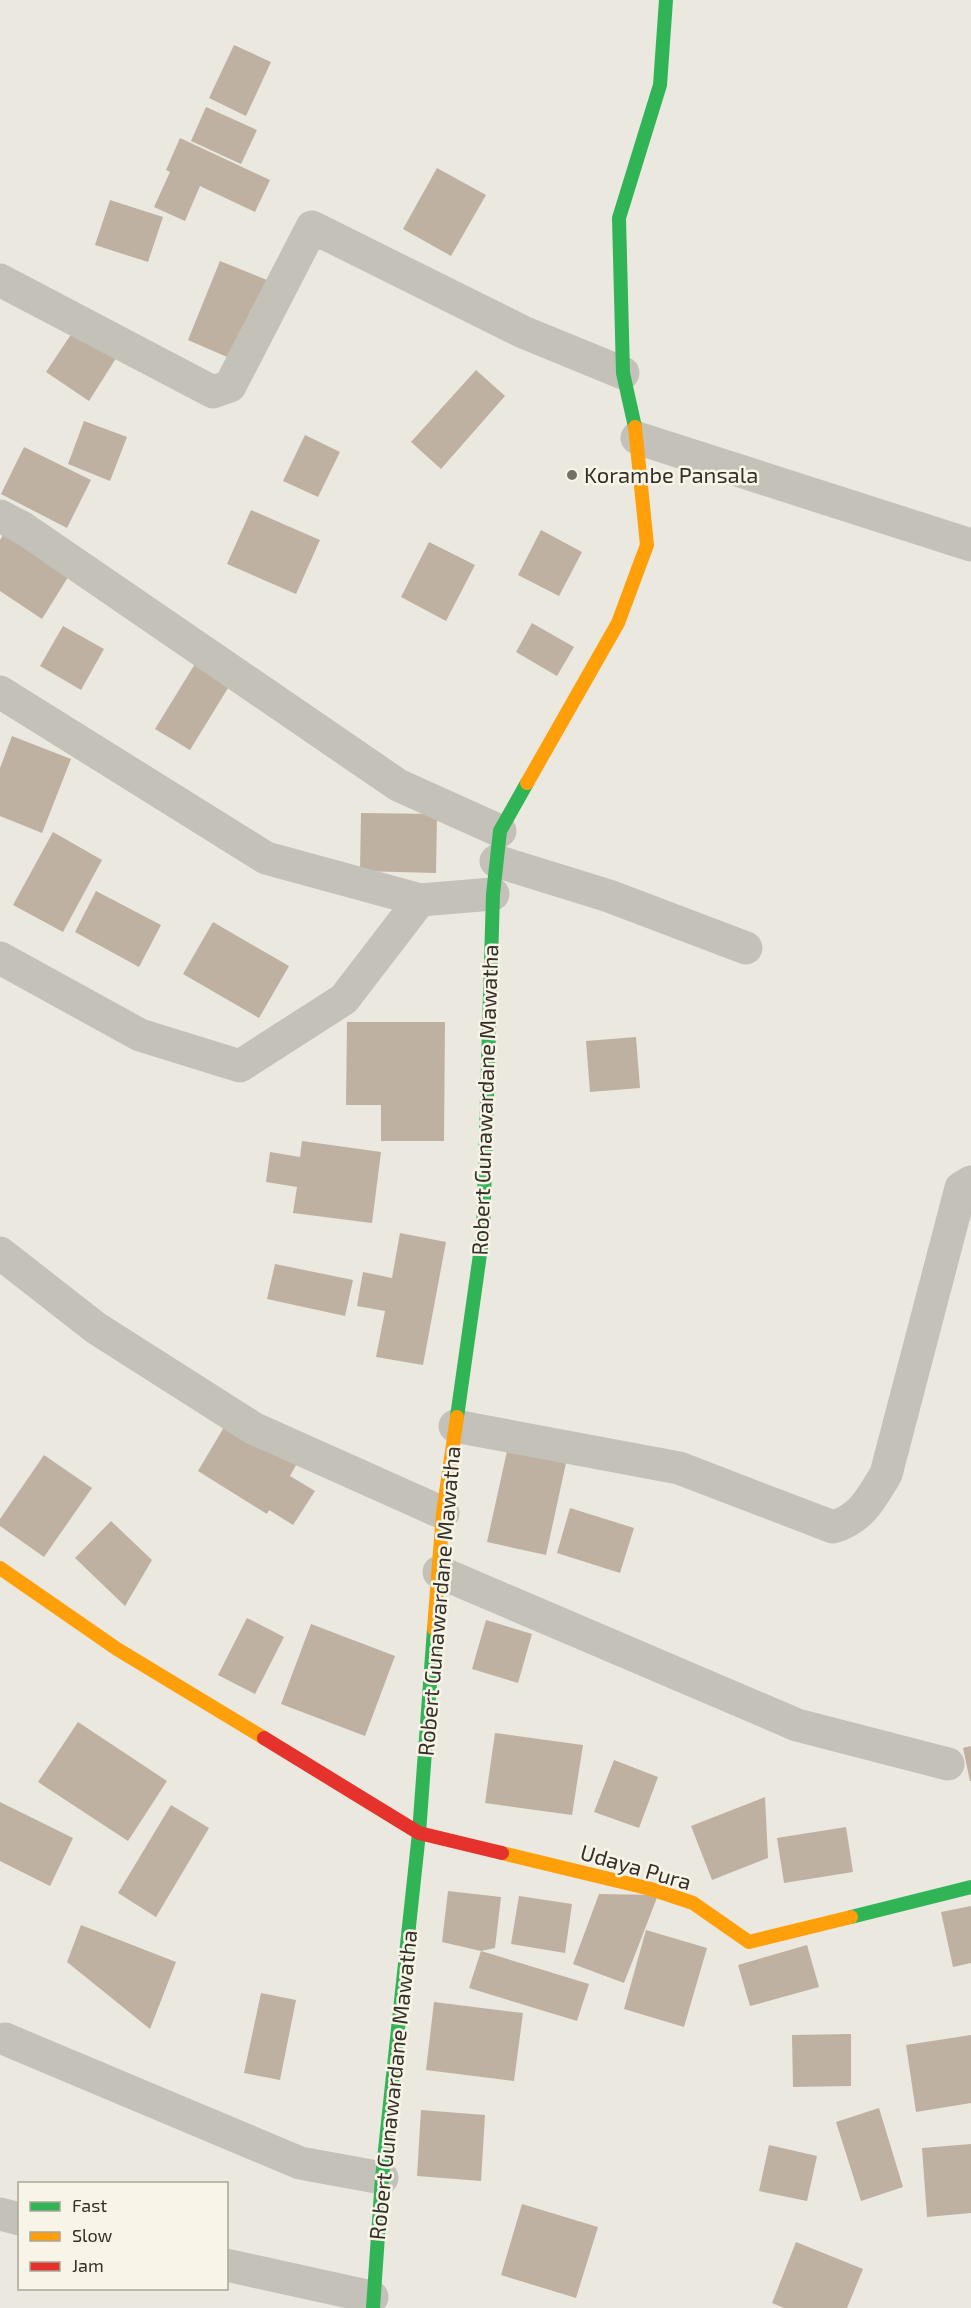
<svg xmlns="http://www.w3.org/2000/svg" width="971" height="2308" font-family="'Exo 2',sans-serif">
<rect width="100%" height="100%" fill="#ebe8e0"/>
<path fill="#beb1a2" d="M234 45 271 62 246 116 209 98Z
M206 107 257 130 241 164 191 141Z
M180 138 270 180 255 212 200 186 185 221 154 207 170 172 166 170Z
M437 168 486 195 451 256 403 229Z
M110 200 163 217 148 262 95 245Z
M220 261 267 280 234 360 188 340Z
M78 324 120 352 89 401 46 372Z
M476 370 505 396 441 469 411 442Z
M84 421 127 437 110 481 68 464Z
M305 435 340 452 318 497 283 481Z
M24 447 91 480 67 528 1 494Z
M251 510 320 540 296 594 227 564Z
M541 530 582 552 559 596 518 575Z
M5 532 70 574 42 619 0 591V540Z
M429 542 475 565 446 621 401 597Z
M532 623 574 647 557 676 516 652Z
M63 626 104 649 81 690 40 666Z
M198 659 233 680 190 750 155 729Z
M12 736 71 759 42 833 0 816V768Z
M361 813 437 814 436 873 360 871Z
M53 832 102 860 63 932 13 905Z
M96 891 161 925 139 967 75 932Z
M213 922 289 966 259 1018 183 974Z
M347 1022H445L444 1141H381V1105H346Z
M636 1037 640 1088 590 1092 586 1041Z
M302 1141 381 1152 372 1223 293 1213 297 1187 266 1182 270 1152 300 1157Z
M400 1233 446 1242 423 1365 376 1357 385 1311 357 1306 363 1272 392 1278Z
M275 1264 353 1280 345 1316 267 1299Z
M230 1417 299 1460 290 1476 315 1491 293 1525 269 1510 267 1514 198 1471Z
M509 1442 568 1454 546 1555 487 1542Z
M44 1455 92 1488 44 1557 0 1526V1519Z
M570 1508 634 1528 620 1573 557 1553Z
M111 1521 152 1560 125 1606 75 1558Z
M247 1618 284 1637 255 1694 218 1675Z
M486 1620 532 1634 518 1683 472 1669Z
M311 1624 395 1656 365 1736 281 1704Z
M78 1722 167 1781 128 1841 38 1782Z
M495 1733 583 1745 572 1815 485 1803Z
M971 1746V1781H970L963 1748Z
M614 1760 658 1777 639 1828 594 1812Z
M765 1797 768 1858 712 1880 691 1826Z
M0 1802 73 1838 50 1886 0 1861Z
M171 1805 209 1828 156 1917 118 1893Z
M846 1827 853 1872 784 1883 777 1838Z
M448 1891 501 1897 495 1948 481 1951 442 1942Z
M599 1894 658 1895 624 1983 573 1964Z
M519 1896 572 1904 565 1953 511 1944Z
M971 1906V1963L953 1967 941 1912Z
M81 1925 176 1962 150 2029 67 1962Z
M646 1930 707 1948 684 2027 624 2009Z
M807 1945 819 1987 750 2006 738 1965Z
M481 1951 589 1984 577 2021 469 1988Z
M261 1993 296 2000 280 2080 244 2073Z
M434 2002 523 2013 514 2081 426 2070Z
M851 2034V2086L793 2087 792 2035Z
M971 2035V2103L916 2112 906 2045Z
M879 2108 903 2187 861 2201 836 2122Z
M421 2110 485 2115 481 2181 417 2176Z
M971 2144V2213L927 2217 922 2148Z
M769 2145 817 2156 807 2201 759 2191Z
M522 2204 598 2227 576 2298 501 2275Z
M796 2242 863 2269 847 2308H784L772 2303Z"/>
<g fill="none" stroke-linecap="round" stroke-linejoin="round">
<path stroke="#c4c1b9" stroke-width="33" d="M0 280 213 392 230 386 312 227 523 332 623 373
M637 438 971 545
M0 516 23 528 398 785 500 831
M0 692 266 858 420 900 493 894
M496 861 609 896 746 948
M0 958 140 1035 240 1066 344 999 420 900
M0 1253 96 1328 253 1428 443 1513
M455 1426 679 1468 833 1527C861 1519 871 1499 886 1474L961 1188 971 1182
M439 1572 797 1725 948 1764
M5 2039 300 2163 382 2178
M0 2214 20 2219
M226 2265 372 2297"/>
<path stroke="#30b455" stroke-width="14" d="M635 427 623 373 619 218 660 85 666 0
M457 1417 483 1233 493 894 500 831 527 783
M851 1917 971 1887
M373 2308 382 2178 419 1833 434 1629"/>
<path stroke="#ff9f0a" stroke-width="14" d="M527 783 618 623 647 545 635 427
M0 1568 117 1649 264 1738
M434 1629 443 1513 457 1417
M502 1853 651 1889 693 1903 749 1942 851 1917"/>
<path stroke="#e5322d" stroke-width="14" d="M264 1738 419 1833 502 1853"/>
</g>
<circle fill="#747068" stroke="#f8f4e7" stroke-width="2" cx="572" cy="475" r="6"/>
<g text-anchor="middle" stroke-width="5" stroke-linejoin="round" paint-order="stroke">
<g font-size="22" fill="#342f28" stroke="#f8f4e7" text-anchor="start">
<text x="584" y="483">Korambe Pansala</text>
</g>
<g font-size="22" fill="#342f28" stroke="#f8f4e7">
<text transform="translate(485 1100) rotate(-88)" y="8">Robert Gunawardane Mawatha</text>
<text transform="translate(439 1601) rotate(-85)" y="8">Robert Gunawardane Mawatha</text>
<text transform="translate(636 1867) rotate(16)" y="8">Udaya Pura</text>
<text transform="translate(393 2085) rotate(-84)" y="8">Robert Gunawardane Mawatha</text>
</g>
</g>
<rect x="18" y="2182" width="210" height="108" fill="#f8f4e7" stroke="#aaa59b" stroke-width="1.5"/>
<rect x="30" y="2202" width="30" height="9" fill="#30b455" stroke="#aaa59b" stroke-width="1.5"/>
<text x="72" y="2212" font-size="18" fill="#342f28">Fast</text>
<rect x="30" y="2232" width="30" height="9" fill="#ff9f0a" stroke="#aaa59b" stroke-width="1.5"/>
<text x="72" y="2242" font-size="18" fill="#342f28">Slow</text>
<rect x="30" y="2262" width="30" height="9" fill="#e5322d" stroke="#aaa59b" stroke-width="1.5"/>
<text x="72" y="2272" font-size="18" fill="#342f28">Jam</text>
</svg>
